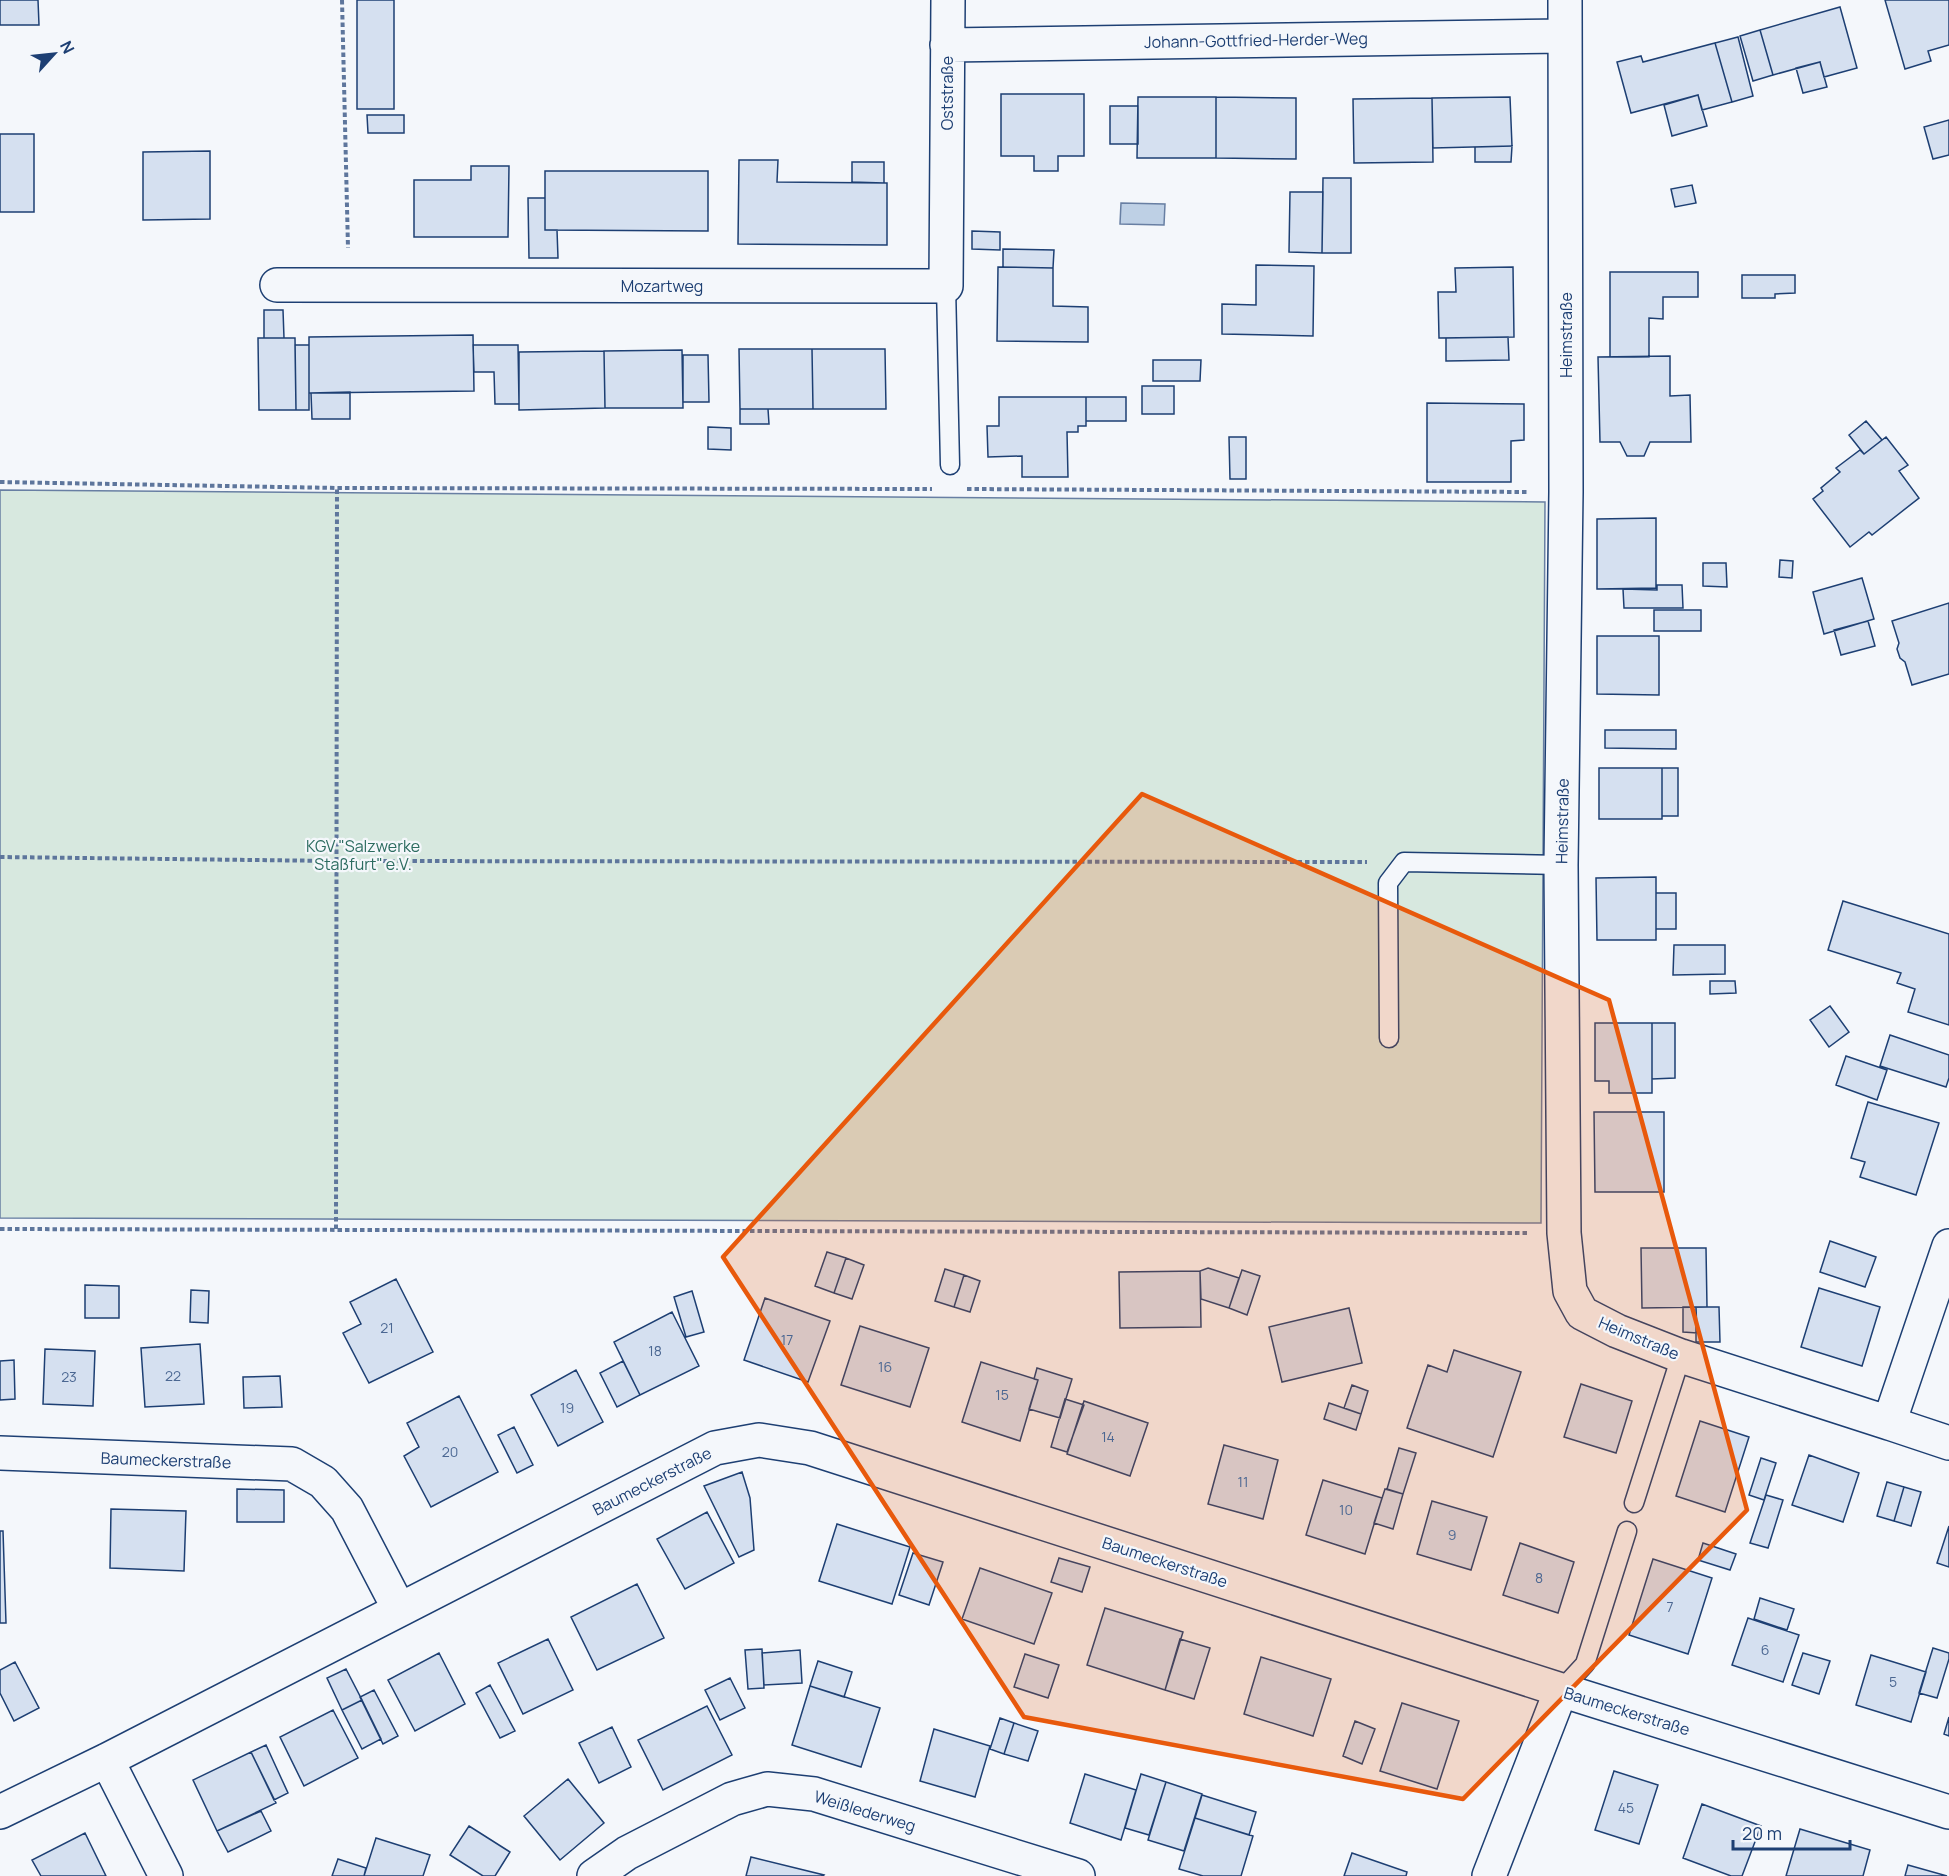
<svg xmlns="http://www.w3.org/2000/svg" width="1949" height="1876" font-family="Manrope,sans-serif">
<rect width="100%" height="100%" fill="#f4f7fb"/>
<path fill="#d7e8df" stroke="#687fa3" stroke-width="1.5" d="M0 490 1545 502 1541 1223 0 1218Z"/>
<path fill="#bed0e5" stroke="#687fa3" stroke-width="1.5" d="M1121 203 1165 204 1164 225 1120 224Z"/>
<path fill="#d5e0f0" stroke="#1d3f73" stroke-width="1.5" d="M0 0H38L39 25H0Z
M357 0H394V109H357Z
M1885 0H1949V45L1928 51 1931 61 1905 69Z
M1840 7 1857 68 1824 77 1820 62 1773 75 1760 30Z
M1760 30 1773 75 1753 81 1740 36Z
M1738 37 1753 96 1732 102 1715 43Z
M1715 43 1732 102 1702 110 1698 95 1631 113 1617 62 1641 56 1643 62Z
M1820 62 1827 87 1803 93 1796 68Z
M1001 94H1084V156H1058V171H1034V156H1001Z
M1698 95 1707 126 1672 136 1664 105Z
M1138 97H1216V158H1137Z
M1216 97 1296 98V159L1216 158Z
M1510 97 1512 146 1433 148 1432 98Z
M1432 98 1433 162 1354 163 1353 99Z
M1110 106H1138V144H1110Z
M367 115H404V133H368Z
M1949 120V155L1933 159 1924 127Z
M0 134H34V212H0Z
M1512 146 1511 162H1475V147Z
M210 151V219L143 220V152Z
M739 160H778L777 182 887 183V245L738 244Z
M852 162H884V183L852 182Z
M471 166H509L508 237H414V180H471Z
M545 171H708V231L545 230Z
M1323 178H1351V253H1322Z
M1692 185 1696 203 1675 207 1671 189Z
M1290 192H1323L1322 253 1289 252Z
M528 198H545V230H557L558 258H529Z
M972 231 1000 232V250L972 249Z
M1003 249 1054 250 1053 268 1003 267Z
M1256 265 1314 266 1313 336 1222 334V304L1256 305Z
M998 267 1053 268V306L1088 307V342L997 341Z
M1513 267 1514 337 1439 338 1438 292H1456L1455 268Z
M1610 272H1698V297H1663V319L1649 318V357H1610Z
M1742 275H1795V293L1775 294V298H1742Z
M264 310H283L284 338H264Z
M473 335 474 391 309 393V337Z
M1508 337 1509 360 1446 361V338Z
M258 338H295L296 410H259Z
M295 345H309V410H296Z
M473 345H518L519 404H495L494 372H474Z
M739 349H812L813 409H740Z
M812 349H885L886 409H813Z
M682 350 683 408H605L604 351Z
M604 351 605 408 519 410V352Z
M683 355H708L709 402H683Z
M1670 356V396L1690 395 1691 442H1650L1644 456H1627L1620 442H1600L1598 357Z
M1153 360H1201L1200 381H1153Z
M1142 386H1174V414H1142Z
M350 392V419H312L311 393Z
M999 397H1086V426H1078V432H1067L1068 477H1022V456L988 457 987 426H999Z
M1086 397H1126V421H1086Z
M1427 403 1524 404V440L1511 441V482H1427Z
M740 409H768L769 424H740Z
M1866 421 1882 440 1864 454 1849 435Z
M708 427 731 428V450L708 449Z
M1229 437H1246V479H1230Z
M1886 437 1908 465 1899 471 1919 498 1872 535 1869 532 1850 547 1813 499 1823 491 1821 488 1840 472 1836 468 1860 450 1864 454Z
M1656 518V588L1597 589V519Z
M1780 560 1793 561 1792 578 1779 577Z
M1703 563H1726L1727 587 1703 586Z
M1862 578 1874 619 1824 634 1813 592Z
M1657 585H1682L1683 608H1624L1623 589 1657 590Z
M1949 603V674L1912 685 1905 662 1900 658 1897 649 1899 643 1892 621Z
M1654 610H1701V631H1654Z
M1868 621 1875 646 1841 655 1834 630Z
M1597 636H1659V695L1597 694Z
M1605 730H1676V749L1605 748Z
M1599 768H1662V819H1599Z
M1662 768H1678V816H1662Z
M1656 877V940H1597L1596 878Z
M1656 893H1676V929H1656Z
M1843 901 1949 934V1025L1908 1012 1915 989 1897 983 1901 973 1828 950Z
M1674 945H1725V974L1673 975Z
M1710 981H1735L1736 993 1710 994Z
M1830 1006 1849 1032 1829 1047 1810 1020Z
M1595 1023H1652V1093H1609V1081H1595Z
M1652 1023H1675V1078L1652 1079Z
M1890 1035 1949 1055V1078L1946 1087 1880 1066Z
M1846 1056 1887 1070 1877 1100 1836 1085Z
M1868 1102 1939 1123 1916 1195 1860 1177 1865 1162 1851 1158Z
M1594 1112H1664V1192H1595Z
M1830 1241 1876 1257 1865 1287 1820 1272Z
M1641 1248H1706L1707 1307 1642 1308Z
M827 1252 846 1258 834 1293 815 1286Z
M846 1258 864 1265 852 1299 834 1293Z
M1208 1268 1239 1278 1229 1308 1201 1299 1200 1271Z
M945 1269 964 1275 954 1307 935 1301Z
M1242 1270 1260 1276 1247 1315 1229 1308Z
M1200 1271 1201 1327 1120 1328 1119 1272Z
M964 1275 980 1281 970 1312 954 1307Z
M396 1279 433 1352 369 1383 343 1333 361 1324 350 1302Z
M85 1285 119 1286V1318H85Z
M1819 1288 1880 1307 1862 1366 1801 1347Z
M191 1290 209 1291 208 1323 190 1322Z
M692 1291 704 1332 686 1337 674 1297Z
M765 1298 830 1321 808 1382 744 1360Z
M1683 1307H1696L1697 1333 1683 1332Z
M1696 1307H1719L1720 1342H1696Z
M1349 1308 1362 1363 1282 1382 1269 1327Z
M672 1312 699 1366 640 1395 614 1342Z
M860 1326 929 1348 910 1407 841 1385Z
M200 1344 204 1404 145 1407 141 1348Z
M45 1349 95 1351 93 1406 43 1404Z
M1454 1350 1521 1372 1493 1457 1407 1428 1428 1365 1447 1372Z
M14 1360 15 1399 0 1400V1361Z
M623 1361 640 1395 617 1407 600 1373Z
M981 1362 1038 1380 1020 1441 962 1422Z
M1037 1368 1072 1379 1060 1418 1029 1409 1038 1380 1034 1379Z
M576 1370 603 1422 558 1446 531 1395Z
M280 1376 282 1407 244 1408 243 1377Z
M1581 1384 1632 1401 1616 1453 1564 1437Z
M1352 1385 1368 1391 1361 1414 1344 1408Z
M459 1396 498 1472 431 1507 404 1456 419 1447 407 1423Z
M1065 1399 1084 1405 1067 1452 1051 1447Z
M1084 1401 1148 1423 1130 1476 1067 1454Z
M1329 1403 1361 1414 1356 1430 1324 1419Z
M1700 1421 1749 1437 1725 1512 1676 1496Z
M514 1427 533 1465 517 1473 498 1435Z
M1224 1445 1278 1460 1263 1519 1208 1504Z
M1399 1448 1416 1453 1403 1494 1387 1489Z
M1809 1455 1859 1473 1843 1522 1792 1505Z
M1761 1458 1776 1463 1764 1500 1749 1495Z
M742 1472 750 1498 754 1550 739 1557 704 1486Z
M1323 1480 1382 1498 1365 1554 1306 1535Z
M1887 1482 1904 1487 1894 1521 1877 1516Z
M1904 1487 1921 1492 1911 1526 1894 1521Z
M237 1489 284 1490V1522H237Z
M1385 1489 1403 1494 1393 1529 1374 1523Z
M1766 1495 1783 1500 1768 1548 1750 1543Z
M1432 1501 1487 1517 1471 1570 1417 1554Z
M111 1509 186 1511 184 1571 110 1568Z
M707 1512 734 1563 685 1589 657 1539Z
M837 1524 910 1547 892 1604 819 1581Z
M1949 1526V1567L1937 1563Z
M0 1531H3L6 1623H0Z
M1520 1543 1574 1562 1558 1613 1503 1595Z
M1703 1543 1736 1554 1730 1570 1698 1560Z
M913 1553 943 1562 929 1605 899 1595Z
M1059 1558 1090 1567 1082 1592 1051 1582Z
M1653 1559 1712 1578 1688 1654 1629 1635Z
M980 1568 1052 1593 1034 1644 962 1619Z
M637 1584 664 1638 597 1670 571 1617Z
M1760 1598 1794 1609 1787 1630 1754 1619Z
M1105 1608 1183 1632 1165 1690 1087 1665Z
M1748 1618 1799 1635 1783 1682 1732 1665Z
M548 1639 573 1690 523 1714 498 1663Z
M1180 1639 1210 1648 1194 1699 1165 1690Z
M1933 1648 1949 1653V1659L1937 1698 1919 1693Z
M762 1649 764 1688 748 1689 745 1650Z
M800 1650 802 1683 764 1685 762 1653Z
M439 1653 465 1704 415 1731 388 1680Z
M1803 1653 1830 1661 1819 1694 1792 1685Z
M1025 1654 1059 1665 1048 1698 1014 1687Z
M1871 1655 1926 1672 1911 1722 1856 1705Z
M1261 1657 1331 1679 1313 1736 1244 1714Z
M818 1661 852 1672 844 1697 810 1686Z
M15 1662 39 1708 14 1721 0 1693V1670Z
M346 1669 362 1700 342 1710 327 1678Z
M730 1678 745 1708 720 1720 705 1690Z
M490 1685 515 1731 500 1738 476 1693Z
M810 1686 880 1708 861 1767 792 1745Z
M374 1690 398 1736 383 1744 360 1697Z
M362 1700 381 1739 362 1749 342 1710Z
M1402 1703 1459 1721 1437 1789 1380 1771Z
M707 1706 732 1755 663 1790 638 1740Z
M333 1710 358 1758 304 1786 280 1737Z
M1949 1717V1736L1944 1734Z
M1000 1718 1014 1723 1004 1754 990 1749Z
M1355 1721 1375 1729 1362 1764 1343 1756Z
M1014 1723 1038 1731 1028 1761 1004 1754Z
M612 1727 631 1767 599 1783 579 1743Z
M934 1729 990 1746 975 1797 920 1781Z
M266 1745 288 1793 274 1800 251 1752Z
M251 1752 276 1803 217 1831 193 1780Z
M1614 1771 1658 1785 1639 1844 1595 1830Z
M1085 1774 1136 1790 1121 1840 1070 1823Z
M1141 1774 1166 1782 1149 1835 1125 1828Z
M568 1779 604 1823 560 1860 524 1816Z
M1166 1782 1202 1794 1184 1851 1148 1840Z
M1202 1795 1256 1812 1249 1835 1195 1818Z
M1702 1804 1761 1826 1742 1876H1731L1683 1858Z
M261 1811 271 1831 228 1852 217 1831Z
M1195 1818 1253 1836 1241 1876H1203L1179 1869Z
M469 1826 510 1852 495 1876H483L450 1855Z
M1800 1829 1870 1850 1863 1876H1786Z
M85 1833 106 1876H41L32 1860Z
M376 1838 430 1855 423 1876H364Z
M1352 1853 1407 1872 1406 1876H1344Z
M751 1857 824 1875 823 1876H746Z
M338 1859 366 1868 364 1876H332Z
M1908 1865 1947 1876H1905Z"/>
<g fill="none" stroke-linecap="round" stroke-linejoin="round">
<defs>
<path id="service" d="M946 286 950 465
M1389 1038 1388 883 1404 862 1561 865
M1634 1503 1681 1356
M1561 1690 1585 1664 1627 1531"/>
<path id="minor" d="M1565 0 1566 492 1561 865 1564 1233 1570 1291 1582 1313 1617 1331 1681 1356 1889 1423
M947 45 1565 36
M277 285 946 286 948 0
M1949 1246 1889 1423 1949 1443
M0 1453 292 1464 323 1482 347 1509 399 1609
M107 1760 166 1876
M0 1812 107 1760 715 1448 759 1440 810 1448 1561 1690 1949 1812
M594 1876 627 1853 732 1799 767 1789 814 1794 1078 1876
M1489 1876 1561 1690"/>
</defs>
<use href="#service" stroke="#1d3f73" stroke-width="21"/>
<use href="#minor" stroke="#1d3f73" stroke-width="36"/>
<path stroke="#5e769c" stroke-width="4" stroke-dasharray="4.5 3" stroke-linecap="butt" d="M342 0 348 248
M0 482 337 488 932 489
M967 489 1529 492
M0 857 336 861 1367 862
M0 1229 1527 1233
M336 1229 337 488"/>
<use href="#service" stroke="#f4f7fb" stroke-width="18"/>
<use href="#minor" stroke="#f4f7fb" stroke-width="33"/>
</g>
<path fill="#e8590c" fill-opacity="0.2" stroke="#e8590c" stroke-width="4.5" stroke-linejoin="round" d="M1142 794 1609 1000 1747 1510 1463 1799 1024 1717 723 1257Z"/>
<g text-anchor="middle" stroke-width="4.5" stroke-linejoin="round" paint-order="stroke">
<g font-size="14" fill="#4b6792">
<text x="387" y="1333">21</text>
<text x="787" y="1345">17</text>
<text x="655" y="1356">18</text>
<text x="885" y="1372">16</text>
<text x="173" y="1381">22</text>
<text x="69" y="1382">23</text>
<text x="1002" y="1400">15</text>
<text x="567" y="1413">19</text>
<text x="1108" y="1442">14</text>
<text x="450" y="1457">20</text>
<text x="1243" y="1487">11</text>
<text x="1346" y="1515">10</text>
<text x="1452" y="1540">9</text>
<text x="1539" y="1583">8</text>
<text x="1670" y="1612">7</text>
<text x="1765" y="1655">6</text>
<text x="1893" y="1687">5</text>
<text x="1626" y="1813">45</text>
</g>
<g font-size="16" fill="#1d3f73" stroke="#f4f7fb">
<text transform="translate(1256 40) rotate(-1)" y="6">Johann-Gottfried-Herder-Weg</text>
<text transform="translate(947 93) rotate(-90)" y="6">Oststraße</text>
<text x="662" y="292">Mozartweg</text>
<text transform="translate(1566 335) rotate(-90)" y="6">Heimstraße</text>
<text transform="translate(1562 821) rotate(-89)" y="6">Heimstraße</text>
<text transform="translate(1639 1338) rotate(23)" y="6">Heimstraße</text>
<text transform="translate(166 1460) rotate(2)" y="6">Baumeckerstraße</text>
<text transform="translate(652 1481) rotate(-27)" y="6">Baumeckerstraße</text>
<text transform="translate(1165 1562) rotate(18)" y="6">Baumeckerstraße</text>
<text transform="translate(1627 1711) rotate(17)" y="6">Baumeckerstraße</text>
<text transform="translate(865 1811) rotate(17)" y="6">Weißlederweg</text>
</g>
<g font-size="16" fill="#2c6c60" stroke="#f4f7fb">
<text x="363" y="852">KGV "Salzwerke<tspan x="363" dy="18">Staßfurt" e.V.</tspan></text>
</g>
</g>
<g transform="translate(54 54) rotate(63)" stroke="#f4f7fb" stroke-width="4.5" paint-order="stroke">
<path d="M0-4.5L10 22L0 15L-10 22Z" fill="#1d3f73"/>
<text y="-9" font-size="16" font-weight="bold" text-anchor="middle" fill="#1d3f73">N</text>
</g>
<path d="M1733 1840v9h117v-9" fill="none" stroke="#1d3f73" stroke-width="3"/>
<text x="1742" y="1840" font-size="18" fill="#1d3f73" stroke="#f4f7fb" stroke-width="4.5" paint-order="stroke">20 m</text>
</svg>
